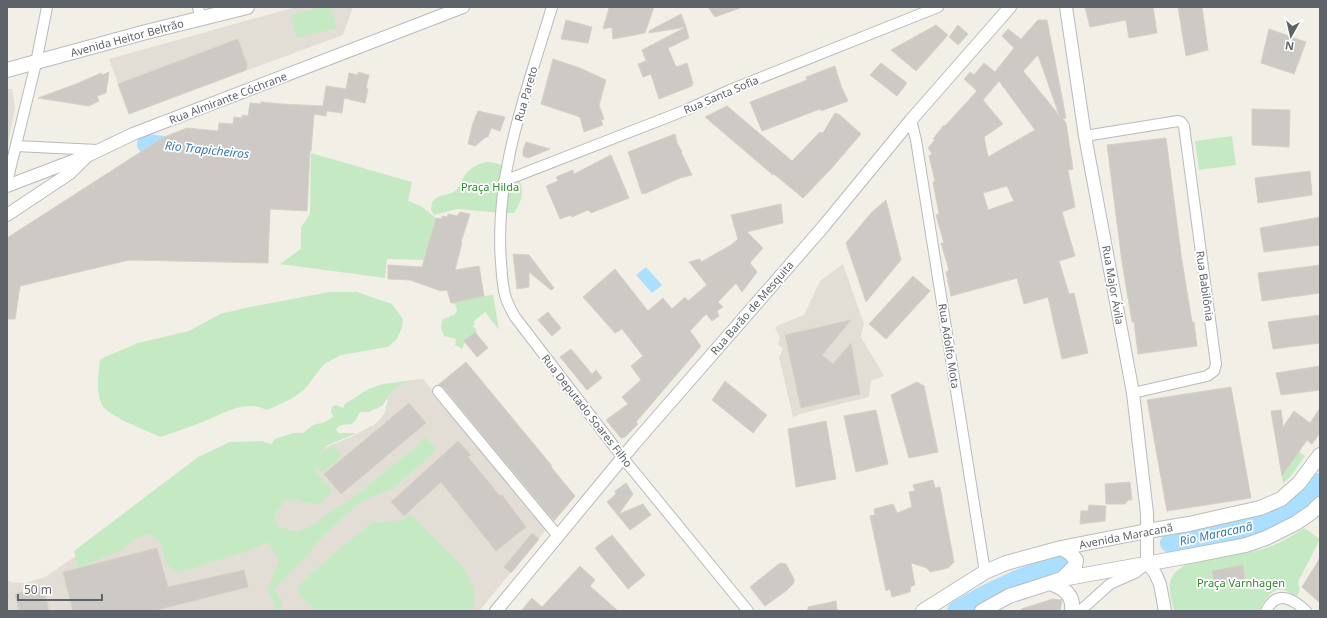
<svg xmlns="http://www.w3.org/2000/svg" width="1327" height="618" font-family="'Noto Sans',sans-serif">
<rect width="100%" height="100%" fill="#f2efe7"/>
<path fill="#e2ded6" d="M296 7H353L343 35 129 114 109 59Z
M7 89H12L15 108 7 149Z
M843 264 864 324 861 337 884 376 871 381 869 397 804 413 793 417 779 357 783 349 778 344 780 338 775 328 779 325 804 315 820 281Z
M423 379 546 530 479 611H7V580L11 582 25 583 45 577 57 569 83 551 308 454 349 438 375 424 381 418 385 412 388 398 392 392 397 387 413 380Z"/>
<path fill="#c5eac3" d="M322 7H331L337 28 297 38 291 15Z
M1232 136 1236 165 1199 170 1195 141Z
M311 153 412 182 408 201 421 206 436 218 424 260 387 259 385 278 280 264 301 249V227L310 214Z
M486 162C503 162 522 173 522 192 522 200 518 207 514 213H501L457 209 434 215 431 210 432 202C434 200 437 197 440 196 445 194 450 195 455 191 459 188 461 183 463 178 468 169 477 164 486 162Z
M329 292H357L392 304 403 319 402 327 397 339 388 347 341 355 324 364 304 390 291 399 267 410C245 399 225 413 205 421 190 427 175 432 160 437 148 431 107 416 102 405 95 392 99 372 100 359L138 343 189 331 220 314 250 307Z
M493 295 499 330 485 312 474 321 475 324 473 326 477 331 475 333 474 332 464 341 465 343 462 349 455 345 456 339 444 336 441 328 442 320 455 314 457 310 455 304 451 303 484 296Z
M413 380 397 387 392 392 382 406 369 412H360C358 415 356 421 353 423 348 427 344 421 336 429L338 433H357L326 446 316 458 333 445 342 456 322 473 315 465 317 473 332 489 331 494 326 496 323 502 317 504 305 503 296 499 285 501 274 516 278 527 298 532 316 523 332 510 346 503 417 446 425 437 436 447 434 452 428 458 394 488 372 497 357 505 322 537 305 558 274 589 282 601V611H273L275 605 267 590 279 560 268 542 250 550 181 572C160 567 167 553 158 540 156 538 152 536 150 534L134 539 121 551 78 568 74 551 198 457 230 442 262 441 271 444 275 439 293 433H303L313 425 325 422 333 417 331 411 332 407 336 405 343 408 345 404 368 389 383 384Z
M1299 452 1305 456 1291 476 1283 484 1282 476Z
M411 514 461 565 468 575 474 592 475 604 470 611H316L300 595 298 591 299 586 312 572 371 523 404 520Z
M1304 528 1320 539 1298 582 1300 591 1296 597C1292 595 1288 591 1284 590 1272 587 1263 602 1259 611H1174C1172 600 1166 585 1173 575 1177 570 1184 565 1190 563 1214 557 1239 556 1263 549 1278 544 1291 537 1304 528Z"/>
<path fill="#aadfff" d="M646 267 662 285 652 293 636 275Z"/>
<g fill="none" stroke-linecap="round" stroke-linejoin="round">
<path stroke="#aadfff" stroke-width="20" d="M147 144 180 148
M1170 543C1229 532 1277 531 1320 483
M957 611C991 590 1026 576 1063 562"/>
</g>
<path fill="#cdc9c4" stroke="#d7d0c5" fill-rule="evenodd" d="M613 7H654L645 33 613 39 612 27 603 29 609 8Z
M708 7H739L740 8 715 17Z
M1085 7H1153L1157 33 1129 38 1126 20 1090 27Z
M1178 7H1202L1208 50 1186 56Z
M681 14 686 27 649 33V31Z
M566 20 592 27 588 43 561 39Z
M1038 20H1047L1066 118 1063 119 1066 123 1073 169 1068 170 1075 207 1062 212 1075 256 1059 261 1069 294 1074 293 1088 353 1062 359 1048 297 1024 304 1017 278 951 296 946 272 949 270 941 243H944L936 215 939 214 933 182 935 181 929 156 932 154 928 148 935 140 933 139 944 125 945 126 977 91 964 79 970 72 974 75 984 63 995 72 1014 48 1002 36 1008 29 1021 39ZM1038 55 1059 115 1023 71ZM999 81 1035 130 988 157 984 137 1003 124 983 100ZM1007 186 1014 201 988 210 983 193Z
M936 25 948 35 916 71 891 50Z
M958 25 968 34 958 45 949 37Z
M686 27 689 38 668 48 676 67 687 63 693 83 692 86 659 99 651 74 643 77 638 64 646 61 642 50Z
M1269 29 1306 42 1294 74 1261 63Z
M238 39 247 65 246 70 129 114 118 84Z
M553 59 580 68 606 80 599 105 604 119 601 120 603 125 584 132 580 117 541 104Z
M881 63 907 83 897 96 870 75Z
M835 66 841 86 848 101 821 111 820 109 762 131 750 102 807 80 806 77Z
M109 72 106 93 97 96 99 101 89 106 38 98 76 84 101 73 102 75Z
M358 72 369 75 366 88 368 89 365 103 344 98 342 113 327 111 326 116 314 114 311 151H310L307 211 270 209 268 263 129 260 20 286 15 319H7V238L164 137 187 128 218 131 219 123 233 124 234 117 242 118V115L248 116 250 103 261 104V102L281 104 323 106 326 86 346 89 349 73 358 75Z
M727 106 792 161 820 132 823 133 835 113 840 115 861 134 830 170 803 198 774 174 773 175 705 117Z
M1252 109 1290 110 1289 147 1252 145Z
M478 111 505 117 500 131 491 128 488 137H486L475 146 468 144 473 123Z
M675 134 677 143 682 152H681L692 175 680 178 644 194 643 193 642 194 628 152Z
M1166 138 1182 261 1192 322H1194L1197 346 1138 354 1134 322H1132L1122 262 1107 145Z
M526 142 550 149 528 158 523 156V150Z
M611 155 629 198 591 213 588 210 572 217 571 215 560 219 546 186 558 181 556 177 573 170 574 174Z
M1310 171 1312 195 1258 203 1255 178Z
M886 200 901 260 866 302 846 243 872 212Z
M781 204 783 223 747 232 763 248 750 263 757 272 742 292 736 283 718 302 723 307 717 311 719 316 712 321 706 314 690 331 701 346 636 422 638 424 625 437 621 438 606 420 628 404 622 397 641 380 631 366 643 356 622 329 615 333 583 297 615 269 648 311 663 298 672 309 685 297 688 301 707 285 689 262 700 259 701 262 731 245 738 239 731 215Z
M460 212 470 214 461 242 462 243 455 270 479 266 484 296 451 303 447 290 441 291 410 280 388 279V265L422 267 436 218 442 219V216L447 217 448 214 457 216Z
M1320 217V245L1264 252 1260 228Z
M513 254 529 255 554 288 551 290 529 272V287L517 289Z
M1320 265V293L1262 301 1258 273Z
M913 276 930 291 886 339 869 324Z
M548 312 561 328 552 336 538 320Z
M1320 315V343L1273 349 1268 322Z
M851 320 822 355 833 364 851 343 860 394 801 408 785 335Z
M475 332 488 348 477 357 464 341Z
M571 349 592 374 596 370 602 378 587 390 560 357Z
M466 362 552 466 551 467 575 496 554 521 443 387 438 385Z
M1320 366V390L1281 395 1276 373Z
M725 381 767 415 753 433 712 400Z
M917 382 924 386 938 452 909 458 891 395Z
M1231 387 1251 498 1167 511 1147 400Z
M409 403 426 423 341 494 324 474Z
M1320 408V433L1312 444 1307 440 1282 476 1271 411 1281 410 1283 427 1294 411 1310 423Z
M876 410 888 464 856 472 844 416Z
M826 421 836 479 796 487 788 429Z
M458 441 471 455 468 457 500 496 502 495 526 527 496 551 441 482 404 516 391 502Z
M933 480 935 488 940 487 954 562 948 568 930 572 927 568 911 563 915 585 911 586 910 592 892 597 890 589 886 591 870 516 875 515 874 509 893 504 897 513 912 507 909 492 915 491 913 485Z
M1130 482 1132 500H1128L1125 504H1106L1105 484Z
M626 483 633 494 619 514 643 504 651 515 630 530 607 502 616 494 615 491Z
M1089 505 1106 506 1105 521 1080 524 1081 511H1088Z
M532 533 539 539 511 573 504 567Z
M612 535 645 575 628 589 595 548Z
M157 548 168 587 244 570 248 587 153 611H73L63 572Z
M1320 558V603L1302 587Z
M780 563 786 564 794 579V583L786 591 765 606 750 587Z
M1243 565 1245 582 1215 586 1212 571Z
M580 566 595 580 590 586 618 611H521L532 598 542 607Z
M43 586 49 611H19L15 594Z
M1053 599 1062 600 1060 611H1021V609Z
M836 601 837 611H808V607Z"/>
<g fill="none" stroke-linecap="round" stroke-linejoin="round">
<defs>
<path id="minor" d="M198 7 201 19
M552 7C527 90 494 174 501 262 502 274 502 289 507 301 509 306 512 312 515 317L623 458 748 611
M911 120 916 140 985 572
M1085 136 1178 121 1181 122 1184 126 1216 364 1214 371 1207 376 1133 393
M16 146 97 150
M504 181 686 110 730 90 938 7
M7 182 36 63 47 7
M438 391 558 536
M1080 611 1110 584 1135 573 1145 565
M1266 611C1277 589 1293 599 1306 611"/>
<path id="tertiary" d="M1066 7 1085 136 1133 393 1147 513V563L1155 573 1160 584 1165 611
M7 186 83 157
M7 215 70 173 87 156 133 134 463 7
M496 611 634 444 823 227 911 120 1010 7"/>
<path id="secondary" d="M7 70 146 32 247 7
M1061 548 1070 553 1076 560 1075 566 1062 579
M1049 583C1063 587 1074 594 1072 611
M923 611 985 572 1006 563 1061 548 1147 531 1189 524 1260 508 1281 499 1299 483 1320 455
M982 611 1009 596 1062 579 1195 555 1246 545 1266 538 1296 523 1312 512 1320 504"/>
</defs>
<use href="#minor" stroke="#b7babf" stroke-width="12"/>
<use href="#tertiary" stroke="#b7babf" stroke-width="14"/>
<use href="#secondary" stroke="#b8bcc1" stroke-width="16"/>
<use href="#minor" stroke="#fff" stroke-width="10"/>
<use href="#tertiary" stroke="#fff" stroke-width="12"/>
<use href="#secondary" stroke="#fff" stroke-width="14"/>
</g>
<g text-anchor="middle" stroke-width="3.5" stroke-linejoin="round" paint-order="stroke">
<g font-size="11" fill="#5e6369" stroke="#fff">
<text transform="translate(127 38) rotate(-15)" y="4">Avenida Heitor Beltrão</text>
<text transform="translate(526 94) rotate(-74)" y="4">Rua Pareto</text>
<text transform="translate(721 95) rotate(-23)" y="4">Rua Santa Sofia</text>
<text transform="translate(228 98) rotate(-21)" y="4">Rua Almirante Cóchrane</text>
<text transform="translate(1113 285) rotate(80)" y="4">Rua Major Ávila</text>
<text transform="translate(1205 286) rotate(82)" y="4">Rua Babilônia</text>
<text transform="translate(752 308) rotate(-49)" y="4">Rua Barão de Mesquita</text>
<text transform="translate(949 346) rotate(81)" y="4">Rua Adolfo Mota</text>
<text transform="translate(587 411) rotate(52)" y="4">Rua Deputado Soares Filho</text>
<text transform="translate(1126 536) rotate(-11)" y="4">Avenida Maracanã</text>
</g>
<g font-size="11" fill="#30872f" stroke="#fff">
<text x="490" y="191">Praça Hilda</text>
<text x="1241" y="587">Praça Varnhagen</text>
</g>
<g font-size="12" font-style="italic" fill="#3b7ab1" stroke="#fff">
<text transform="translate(207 150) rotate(6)" y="4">Rio Trapicheiros</text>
<text transform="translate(1216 534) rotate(-12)" y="4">Rio Maracanã</text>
</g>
</g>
<rect width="1327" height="618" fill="none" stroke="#5e6369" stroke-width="16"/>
<g transform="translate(1291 36) rotate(188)" stroke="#ffffff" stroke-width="3" paint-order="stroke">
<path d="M0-3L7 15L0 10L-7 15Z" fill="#5e6369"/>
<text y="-6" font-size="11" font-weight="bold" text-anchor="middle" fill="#5e6369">N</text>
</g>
<path d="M18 594v6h84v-6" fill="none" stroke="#5e6369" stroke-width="2"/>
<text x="24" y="594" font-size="12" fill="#5e6369" stroke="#ffffff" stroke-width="3" paint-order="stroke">50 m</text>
</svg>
